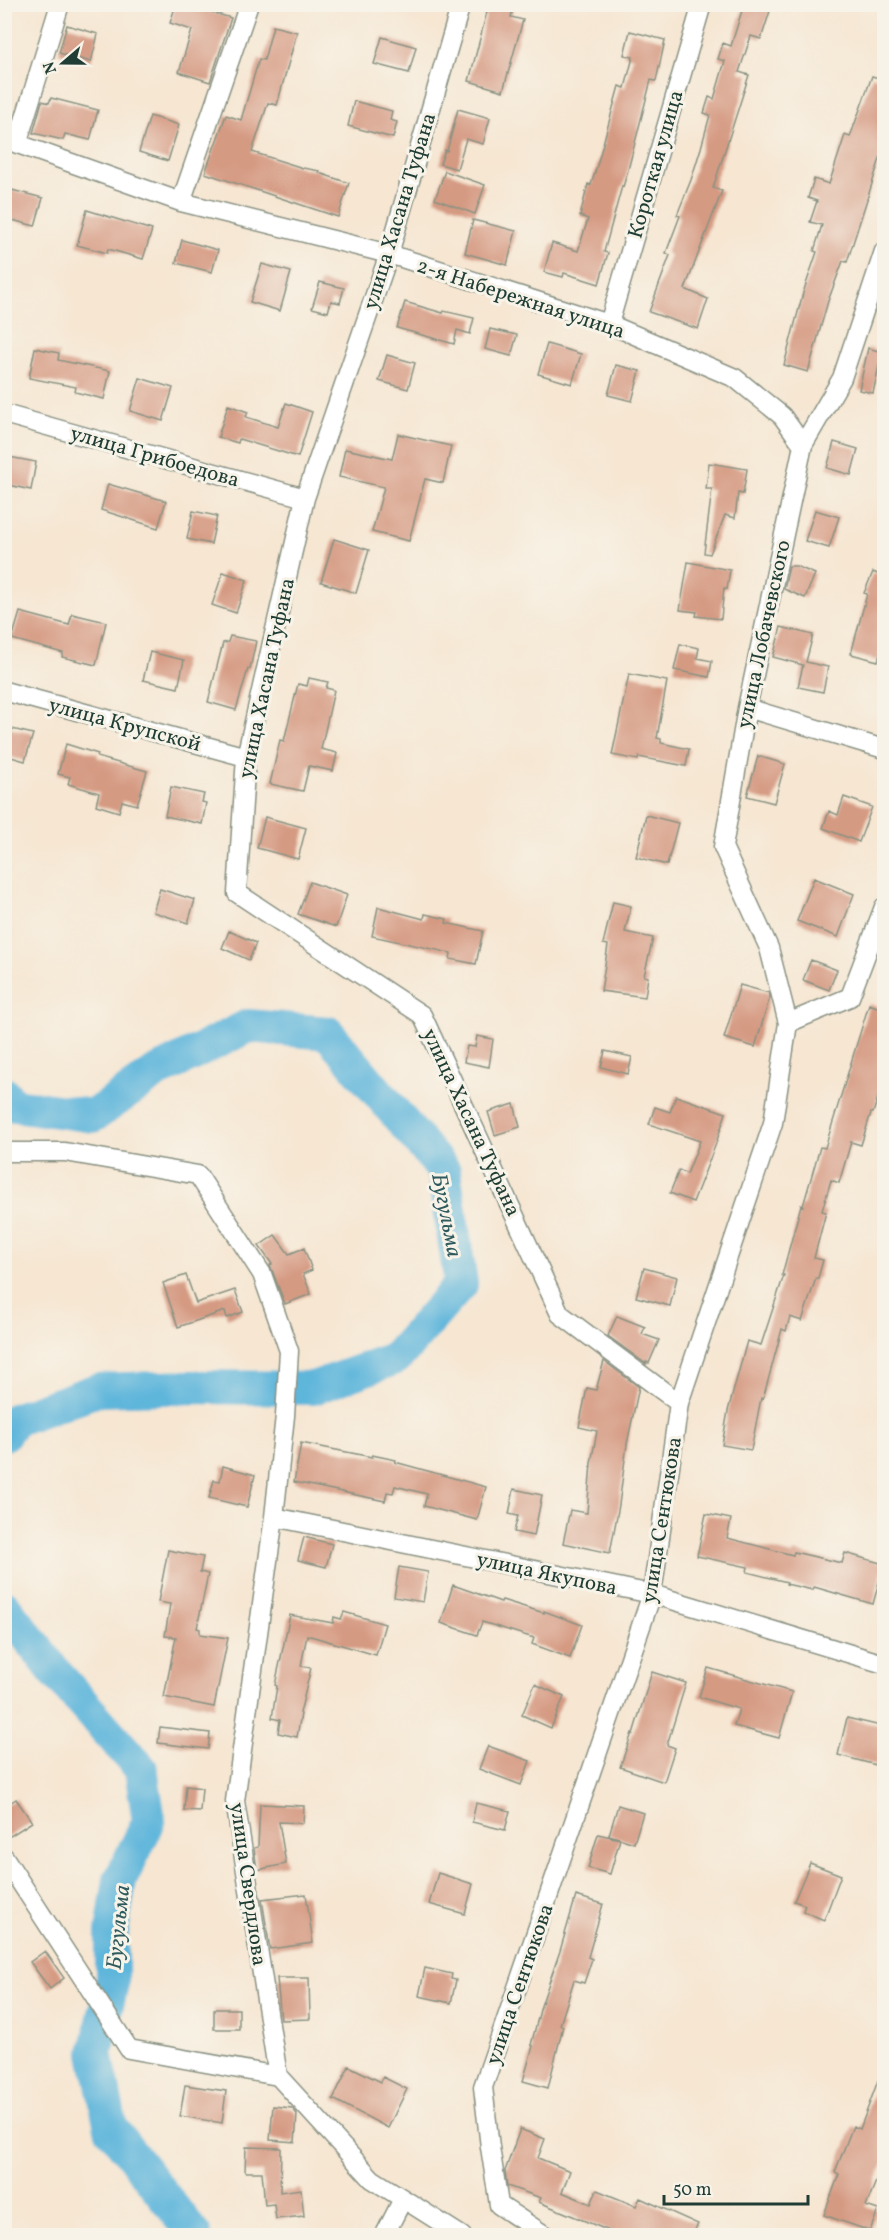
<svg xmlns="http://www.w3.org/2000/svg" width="889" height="2240" font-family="Vollkorn,serif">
<rect width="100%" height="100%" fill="#f7f3e8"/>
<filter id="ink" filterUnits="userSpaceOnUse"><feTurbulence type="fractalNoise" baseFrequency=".0167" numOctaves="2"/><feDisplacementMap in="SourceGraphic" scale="12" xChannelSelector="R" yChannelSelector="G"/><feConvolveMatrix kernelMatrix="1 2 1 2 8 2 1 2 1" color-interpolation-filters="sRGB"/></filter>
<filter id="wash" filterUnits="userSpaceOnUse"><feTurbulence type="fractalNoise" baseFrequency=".008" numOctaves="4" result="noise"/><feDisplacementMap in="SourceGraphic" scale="24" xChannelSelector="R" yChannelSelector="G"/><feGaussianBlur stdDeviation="1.35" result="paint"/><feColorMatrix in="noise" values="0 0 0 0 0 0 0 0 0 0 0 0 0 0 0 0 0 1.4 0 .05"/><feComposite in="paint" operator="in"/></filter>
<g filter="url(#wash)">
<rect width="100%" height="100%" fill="#f6e6d2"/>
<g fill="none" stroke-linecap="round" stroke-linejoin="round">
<path stroke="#5eb6db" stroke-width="34" d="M4 1094 14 1105 93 1116 155 1073 248 1026 328 1033 444 1171 461 1284 396 1358 313 1388 192 1387 97 1390 14 1420 4 1434
M4 1606 55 1672 141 1769 149 1821 120 1880 112 1932V1983L96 2053 111 2128 195 2236"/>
</g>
<g id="blocks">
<path fill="#d59a82" d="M176 4H209L207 11 231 18 210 82 179 72 192 30 170 23Z
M489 4 513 9 511 17 523 20 503 91 469 81Z
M744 4 770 11 761 39 751 36 739 72 749 75 713 188 722 191 685 289 708 299 698 329 649 312 670 255 666 253 680 216 677 215 691 180 701 148 710 115 704 113 709 97 714 99 725 61 718 59 723 43 731 46Z
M67 25 98 34 91 62 59 53Z
M273 26 297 32 277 105 268 103 252 152 303 168 320 171 319 173 349 183 338 217 205 173 226 115 241 120 259 59 264 60Z
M630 31 665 40 656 81 651 80 628 170 623 187 622 186 604 252 608 253 599 284 564 273 563 277 544 272 552 243 578 251 588 219 580 216 588 184 591 185 598 162 619 86 625 88 633 57 624 55Z
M382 37 416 47 409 73 374 64Z
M872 76 885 80V143L847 262 843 261 828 301 808 372 784 365 803 293 817 252 814 251 822 225 810 222 817 201 808 198 814 179 829 184 845 135 850 137Z
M51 98 98 110 90 140 65 134 63 140 33 133 42 101 49 103Z
M354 101 392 111 390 120 397 122 393 138 348 126Z
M458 109 490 118 483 144 466 139 457 169 440 164 445 150 447 151Z
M150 116 179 125 168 161 139 152Z
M445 171 485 185 475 214 435 199Z
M4 188 43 198 35 226 4 218Z
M87 210 152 230 143 259 108 249 107 253 77 245Z
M473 220 516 231 507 265 465 253Z
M182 240 218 250 212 272 176 263Z
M262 264 291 272 280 311 250 302Z
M320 282 344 288 340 303 331 301 328 312 312 308Z
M405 302 443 313 444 311 474 318 470 334 457 330 454 344 397 328Z
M490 329 517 335 511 356 485 349Z
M547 344 581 354 572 384 538 374Z
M35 348 59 353 58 360 110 371 104 399 75 392 76 387 29 378Z
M868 348 882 352 873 393 859 390Z
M387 355 415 363 408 389 379 381Z
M616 365 640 371 632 401 608 395Z
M140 378 173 388 163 421 130 411Z
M286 403 312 412 298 457 239 439 238 443 218 437 228 405 248 412 246 417 278 427Z
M398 434 451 446 443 483 425 479 409 541 372 532 384 487 339 477 345 449 392 459Z
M834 442 858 449 851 475 827 468Z
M9 457 36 462 31 490 4 484Z
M709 463 747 469 743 494 738 493 735 518 725 515 710 554 704 553 712 489H706Z
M108 484 166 501 158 528 101 510Z
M815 510 839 517 829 548 805 541Z
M193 511 217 516 211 544 187 539Z
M334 539 369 550 356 593 321 582Z
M688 562 730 570 727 589 724 588 721 619 696 616 697 612 680 610Z
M789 566H796L815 574 805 598 784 589Z
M223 572 247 580 236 613 212 605Z
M873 572 885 577V636L878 661 851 654 867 594 864 593Z
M20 612 69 625 72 614 106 622 96 665 62 657 63 653 12 639Z
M781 627 813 635 806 662 828 667 823 692 798 687 803 665 773 657Z
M230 636 256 641 250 669H248L236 710 208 702 223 643 228 642Z
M680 644 699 648 697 658 712 661 709 677 674 670Z
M150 652 184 660 178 688 143 680Z
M629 674 667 681 657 738 661 739V743L689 749 686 766 639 757 638 760 612 755Z
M309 678 328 682 326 688 334 690 321 749 337 753 333 771 309 766 303 791 270 784 280 740 284 741 298 684 307 686Z
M4 727 33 734 25 761 4 755Z
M66 744 98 754 97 757 147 771 137 805 122 801 119 812 96 805 99 793 68 784 70 777 58 774Z
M758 756 785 764 774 803 747 796Z
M171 787 204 794 202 802 206 803 202 824 165 816Z
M844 797 872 807 859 842 823 828 829 811 838 815Z
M646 815 678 823 667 865 636 857Z
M265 817 306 828 298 859 257 848Z
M814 878 854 894 838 937 797 921Z
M310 882 347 895 336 927 298 914Z
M160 889 195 900 188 923 153 912Z
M613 902 631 906 625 932 653 938 644 976 648 977 645 997 601 991 608 945 603 944Z
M378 907 424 919 425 914 447 919 446 923 483 931 476 964 450 959 451 953 372 936Z
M229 931 256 943 249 960 222 948Z
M811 960 837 970 829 990 803 980Z
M740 985 769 993 770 997 755 1047 724 1038Z
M869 1004 885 1010V1076L873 1113H871L861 1145 851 1142 839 1183 831 1180 822 1211 826 1212 814 1258 823 1260 818 1278H816L802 1321 790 1317 786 1331 782 1329 763 1399 761 1398 751 1450 722 1445 728 1411 747 1341 761 1345 784 1275H782L801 1205 803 1206 820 1147 825 1148Z
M477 1036 493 1039 489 1067 464 1062 467 1046 475 1047Z
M605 1051 632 1057 628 1074 601 1067Z
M676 1096 726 1113 715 1146 693 1202 670 1193 679 1170 687 1174 700 1141 649 1124 655 1107 670 1112Z
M514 1104 520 1127 495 1135 488 1112Z
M275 1235 289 1254 304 1248 312 1270 303 1274 311 1294 285 1304 270 1265 272 1264 259 1246Z
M644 1268 677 1277 670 1306 636 1297Z
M186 1275 196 1303 235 1290 243 1312 227 1318 225 1311 178 1327 163 1283Z
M617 1316 645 1327 642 1334 659 1340 649 1363 646 1362V1364L608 1336Z
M604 1361 639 1387 627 1444 619 1505 610 1553 563 1543 570 1510 587 1513 591 1463 597 1431 579 1427 587 1388 596 1390Z
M301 1443 372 1457V1455L396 1460 395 1462 486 1487 477 1520 424 1506 427 1494 395 1486 393 1493 387 1492 385 1501 294 1482Z
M223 1466 255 1475 247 1507 209 1498 214 1480 220 1481Z
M514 1489 542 1495 534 1536 514 1532 518 1516 509 1514Z
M706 1514 731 1519 727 1538 793 1555 794 1552 842 1563 845 1553 884 1564 873 1604 814 1587 813 1590 786 1584 787 1582 747 1572 748 1567 697 1556Z
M304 1537 332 1544 326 1567 298 1560Z
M168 1550 203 1557 200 1572 208 1574 197 1628 200 1629V1634L228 1638 214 1707 164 1697 176 1637 165 1636 170 1604 158 1602Z
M399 1567 428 1572 423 1602 394 1597Z
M453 1585 501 1602 502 1600 544 1613V1611L582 1625 570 1658 532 1644 534 1638 482 1622 477 1635 441 1623Z
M344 1612 385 1624 376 1655 307 1635 301 1666 311 1668 300 1713 301 1714 297 1737 278 1733 280 1720 272 1718 277 1686 275 1685 290 1615 333 1623 334 1617 341 1619Z
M708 1668 792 1692 779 1738 734 1726 739 1709 699 1697Z
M652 1672 686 1683 667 1745 675 1748 664 1782 620 1767 632 1733 633 1734Z
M535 1684 564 1697 551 1728 522 1715Z
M847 1718 885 1727 876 1765 838 1755Z
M160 1727 210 1733 208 1749 158 1743Z
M488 1746 530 1761 521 1785 479 1769Z
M186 1786 202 1788 200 1811 184 1810Z
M16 1799 32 1822 4 1840V1807Z
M476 1803 510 1811 505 1830 472 1822Z
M260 1804 304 1806 303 1823 279 1822 286 1864 257 1870 254 1848 258 1847Z
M618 1805 643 1813 634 1843 609 1835Z
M598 1834 620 1839 610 1874 588 1868Z
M810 1863 841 1875 824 1920 803 1911 805 1905 794 1901Z
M438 1873 473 1884 465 1914 429 1904Z
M306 1894 313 1943 270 1949 262 1899Z
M576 1896 603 1904 588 1957 592 1959 584 1983 574 1980 560 2025 563 2026 548 2088 523 2081 533 2046 531 2045 541 2006 560 1951Z
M45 1951 64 1978 50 1989 30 1962Z
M425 1968 452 1974 451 1979 456 1980 451 2003 419 1996Z
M277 1978H309L310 2019 281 2020Z
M214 2009H239V2029H214Z
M349 2066 381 2082 383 2077 407 2089 388 2128 333 2099Z
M883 2067H885V2159L866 2206 878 2210 870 2231 824 2215 839 2174 835 2172 853 2126 860 2129Z
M185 2085 226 2091 222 2123 180 2116Z
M273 2106 292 2108 297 2114 295 2142 270 2140Z
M520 2129 545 2139 538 2158 570 2171 562 2192 591 2204 597 2190 636 2206 640 2198 698 2224 692 2235H619L539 2202 541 2198 507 2186 505 2171Z
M246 2147 281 2148 280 2192 301 2189 304 2216 276 2219 274 2204 265 2205 262 2172H245Z"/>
</g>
</g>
<g filter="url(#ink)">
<use href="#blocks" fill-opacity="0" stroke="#8a9283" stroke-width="1.5"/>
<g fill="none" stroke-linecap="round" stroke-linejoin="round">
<defs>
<path id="street" d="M461 4 389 254 305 498 246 757 237 893 422 1015 560 1314 679 1403
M4 139 181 202 389 254 609 324 735 378 782 416 803 445
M17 144 60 4
M181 202 249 4
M609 324 702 4
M4 414 305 498
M4 691 246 757
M747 708 884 749
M788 1023 769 948 723 847 747 708 803 445 842 378 884 251
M4 1152H65L198 1175 262 1274 289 1351 285 1416 274 1517 235 1801 278 2076 372 2179 462 2236
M274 1517 652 1594 884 1664
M4 1857 129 2049 278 2076
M384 2236 403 2199
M546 2236 499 2205 490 2147 483 2087 652 1594 679 1403 773 1123 788 1023 850 997 884 907"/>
</defs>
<use href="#street" stroke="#8a9283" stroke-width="21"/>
<use href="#street" stroke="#fff" stroke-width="18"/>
</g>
</g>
<g text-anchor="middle" stroke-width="6" stroke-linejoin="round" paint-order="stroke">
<g font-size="21" fill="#1f3d34" stroke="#f7f3e8">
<text transform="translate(655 164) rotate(-74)" y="7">Короткая улица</text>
<text transform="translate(399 211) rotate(-73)" y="7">улица Хасана Туфана</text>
<text transform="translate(521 298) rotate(18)" y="7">2-я Набережная улица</text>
<text transform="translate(155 456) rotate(16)" y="7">улица Грибоедова</text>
<text transform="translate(763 634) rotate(-78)" y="7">улица Лобачевского</text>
<text transform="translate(266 678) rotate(-78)" y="7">улица Хасана Туфана</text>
<text transform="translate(125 724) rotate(15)" y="7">улица Крупской</text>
<text transform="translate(472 1122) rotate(65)" y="7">улица Хасана Туфана</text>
<text transform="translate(661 1520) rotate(-81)" y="7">улица Сентюкова</text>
<text transform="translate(547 1573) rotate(12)" y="7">улица Якупова</text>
<text transform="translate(249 1884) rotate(82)" y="7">улица Свердлова</text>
<text transform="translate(519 1984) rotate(-71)" y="7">улица Сентюкова</text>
</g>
<g font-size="22" font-style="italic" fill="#2f5b5e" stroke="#f7f3e8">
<text transform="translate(448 1215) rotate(79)" y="8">Бугульма</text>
<text transform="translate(117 1927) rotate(-84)" y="8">Бугульма</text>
</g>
</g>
<rect width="889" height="2240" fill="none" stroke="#f7f3e8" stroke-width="24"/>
<g transform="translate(63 63) rotate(250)" stroke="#f7f3e8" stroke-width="4.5" paint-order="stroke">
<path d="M0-4.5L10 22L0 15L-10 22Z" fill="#1f3d34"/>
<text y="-9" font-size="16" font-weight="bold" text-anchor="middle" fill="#1f3d34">N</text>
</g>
<path d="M664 2195v9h144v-9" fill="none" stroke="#1f3d34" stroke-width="3"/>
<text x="673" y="2195" font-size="18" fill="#1f3d34" stroke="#f7f3e8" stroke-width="4.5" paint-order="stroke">50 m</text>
</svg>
